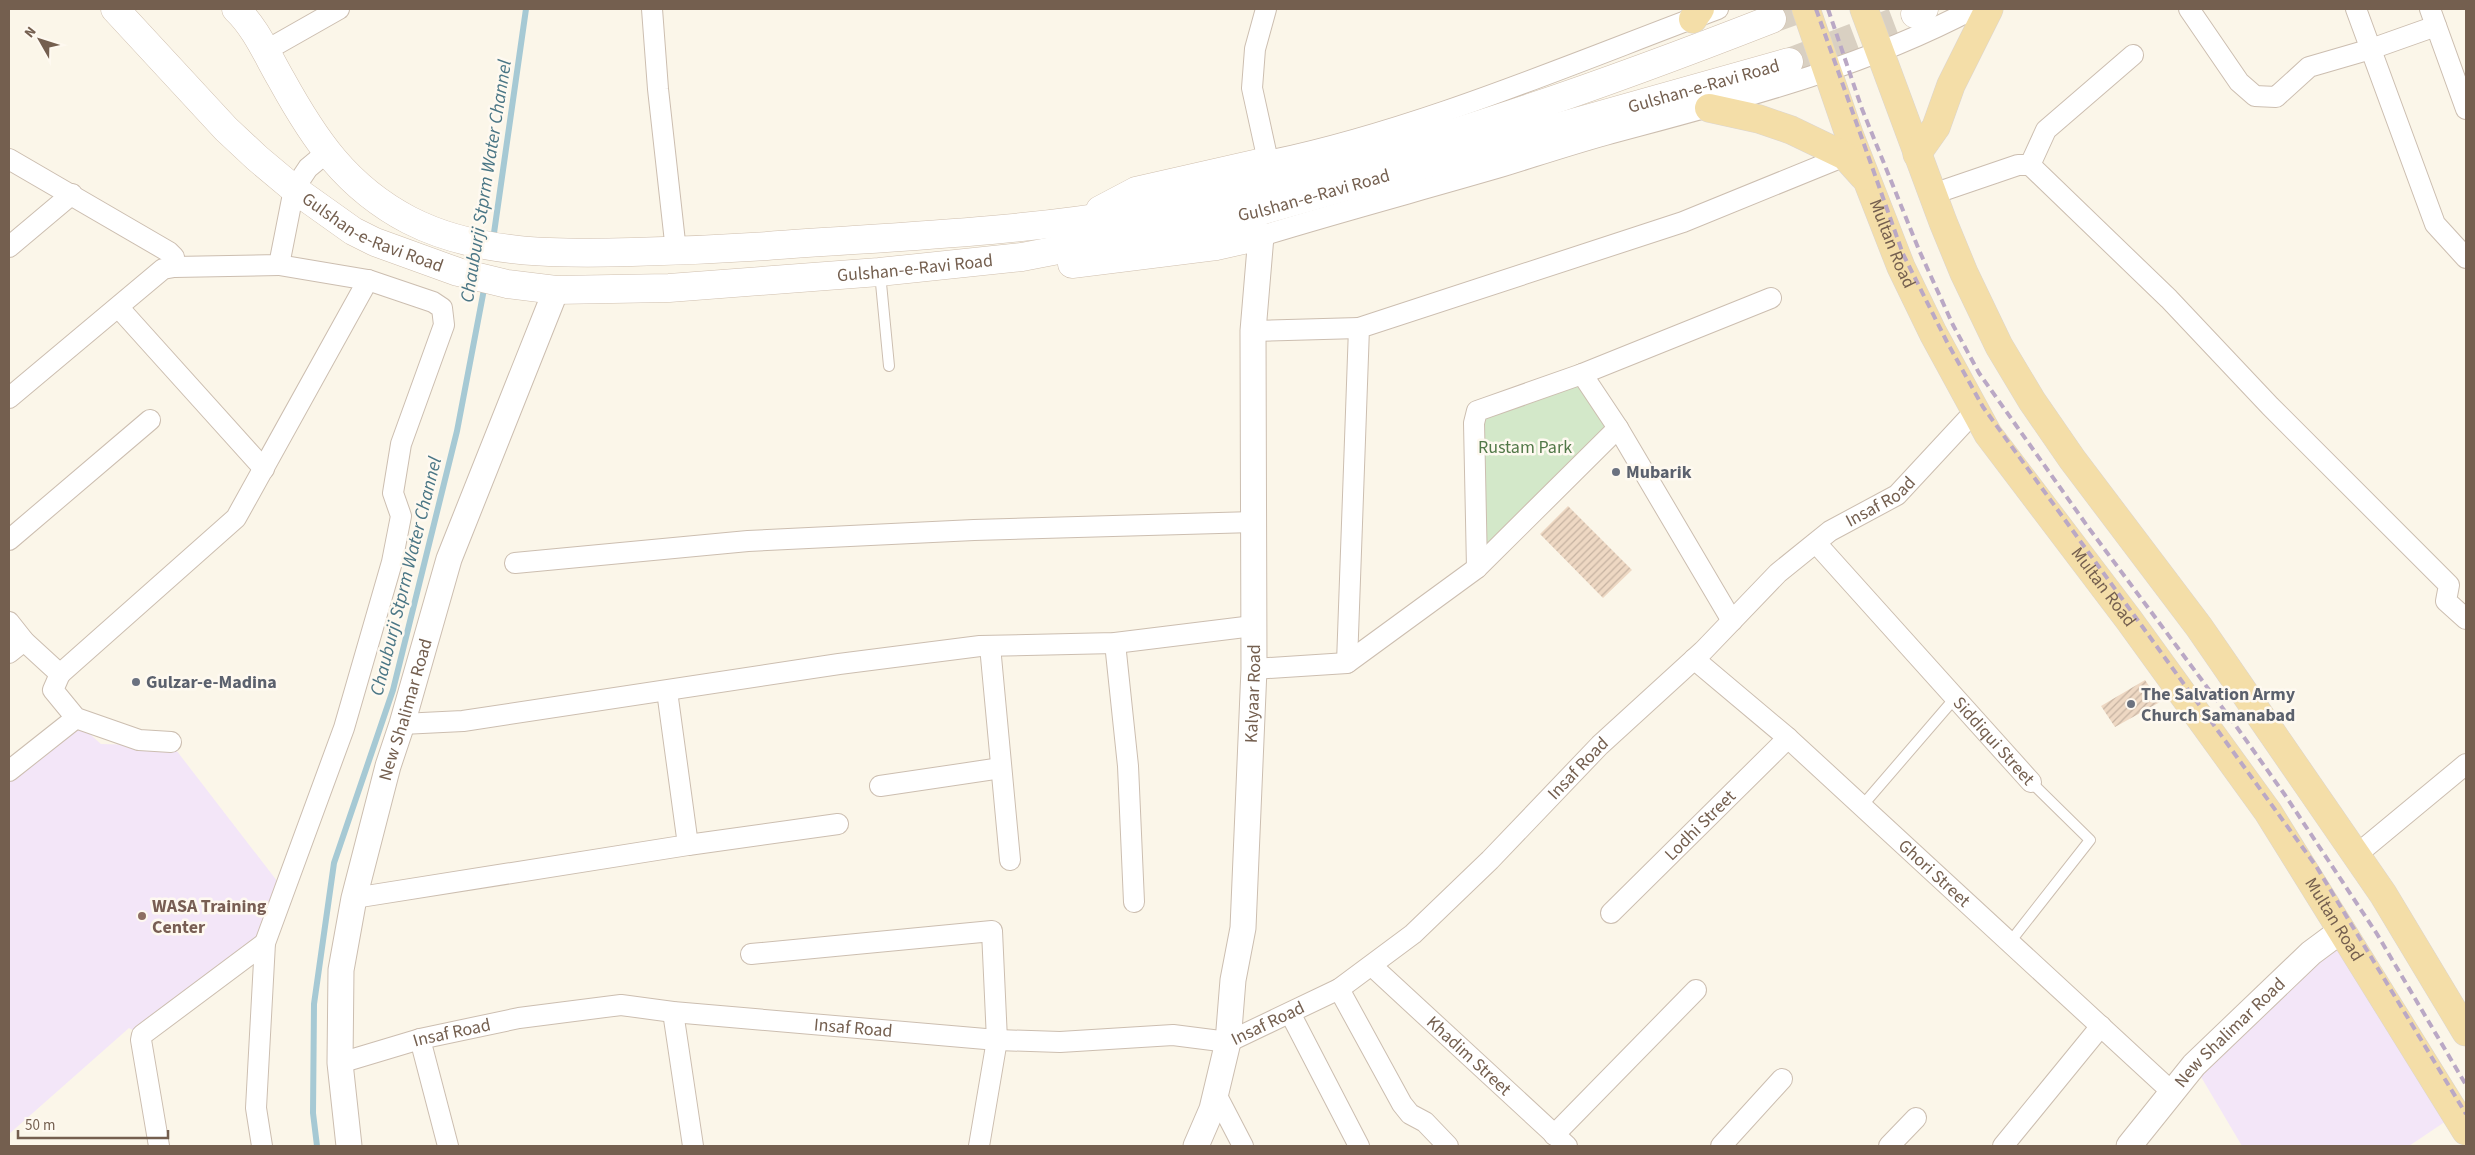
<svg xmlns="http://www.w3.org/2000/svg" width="2475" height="1155" font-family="'Source Sans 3',sans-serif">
<defs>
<pattern id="building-hatch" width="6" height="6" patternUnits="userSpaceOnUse" patternTransform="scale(1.25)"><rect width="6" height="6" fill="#eed8c3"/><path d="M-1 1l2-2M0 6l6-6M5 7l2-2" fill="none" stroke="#c5b2a1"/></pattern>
</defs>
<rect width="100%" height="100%" fill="#fbf6e9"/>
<path fill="#f3e6f8" d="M73 719 101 744 173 746 284 890 265 943 142 1035 129 1028 9 1134V770Z
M2336 918 2461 1111 2409 1146H2242L2194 1065Z"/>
<path fill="#d3e8c9" d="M1582 374 1615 431 1477 568 1474 423Z"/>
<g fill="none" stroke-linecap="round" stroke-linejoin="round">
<path stroke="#a6c9d4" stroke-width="6" d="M493 240 526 9
M317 1146 313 1113 314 1004 334 863 393 690 457 431 485 284"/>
</g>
<path fill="url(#building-hatch)" d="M1568 506 1632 570 1603 598 1540 534Z
M2145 680 2160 702 2115 727 2101 706Z"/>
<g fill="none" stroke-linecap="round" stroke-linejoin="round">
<path stroke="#d9d0c2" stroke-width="28" stroke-dasharray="28 14" stroke-linecap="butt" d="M1772 19 1800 9
M1789 62 1915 14"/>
<defs>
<path id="service" d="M880 273 889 366
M1862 806 1955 698
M2010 942 2090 840 2031 782"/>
<g id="minor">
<path d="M652 9 658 89 676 251"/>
<path d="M1266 9 1255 49 1252 88 1268 161C1419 130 1573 63 1718 9"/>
<path d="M2189 9 2239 82 2255 96 2276 97 2309 67 2371 49 2436 26"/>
<path d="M2356 9 2435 224 2466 258"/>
<path d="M2430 9 2466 109"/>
<path d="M265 51 339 9"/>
<path d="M9 159 169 252 174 257V267"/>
<path d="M2030 165 2046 130 2133 55"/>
<path d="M1933 194 2018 165H2030L2169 299 2270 406 2449 585 2446 601 2466 619"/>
<path d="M1261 236C1339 212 1418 191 1497 168 1533 157 1569 145 1605 135 1731 101 1858 70 1973 9"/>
<path d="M9 247 72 194"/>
<path d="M119 308 264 469"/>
<path d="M1253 331 1359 328"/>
<path d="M1582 374 1618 428 1732 621"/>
<path d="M9 398 163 269 174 267 279 265 294 189 308 168 326 153"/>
<path d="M9 540 150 420"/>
<path id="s1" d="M1816 543 2031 782"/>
<path d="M515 563 748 541 974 530 1254 522"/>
<path d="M1477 568 1474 423 1477 411 1582 374 1771 298"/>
<path d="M9 622 24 641 60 674 53 690 76 718 139 740 171 742"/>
<path d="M1115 643 1128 766 1134 902"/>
<path d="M990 646 1010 860"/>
<path d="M9 653 24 641"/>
<path id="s2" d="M1694 659 1788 738 2172 1092"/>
<path d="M1347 663 1359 328 1683 222 1845 156"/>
<path d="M1254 669 1347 663 1477 568 1618 428"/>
<path d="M60 674 236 518 368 280"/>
<path d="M402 724 463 721 839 664 980 646 1115 643 1253 626"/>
<path d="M9 771 76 718"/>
<path d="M880 786 1001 768"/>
<path d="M688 845 838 824"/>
<path d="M2355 856 2466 764"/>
<path d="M354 898 688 845 667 691"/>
<path id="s3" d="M1611 913 1788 738"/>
<path d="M751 954 992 931 997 1040 979 1146"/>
<path id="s4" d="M1372 966 1567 1146"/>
<path d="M1339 989 1402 1104 1410 1114 1425 1122 1448 1146"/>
<path d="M673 1012 693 1146"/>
<path d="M1290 1013 1359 1146"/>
<path d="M420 1039 448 1146"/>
<path id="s5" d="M340 1063 420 1039 519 1018 621 1005 673 1012 997 1040 1060 1042 1173 1035 1228 1042 1339 989 1413 934 1490 860 1600 745 1703 651 1778 573 1830 531 1897 495 1975 411"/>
<path d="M1216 1094 1243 1146"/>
<path d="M1554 1135 1696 990"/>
<path d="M159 1146 141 1040 142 1035 265 943"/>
<path d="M262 1146 256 1108 265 943 344 728 392 562 401 516 393 493 401 444 444 325 442 308 433 302 368 280 279 265"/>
<path d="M1721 1146 1782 1079"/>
<path d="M1889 1146 1916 1118"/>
<path d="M2003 1146 2101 1026"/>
</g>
<g id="tertiary">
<path id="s6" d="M349 1146 340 1063 341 970 354 898 388 766 402 724 449 559 556 290"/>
<path id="s7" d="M1196 1146 1212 1109 1228 1042 1233 980 1243 928 1254 669 1253 331 1261 236"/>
<path id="s8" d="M2129 1146 2194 1065 2311 953 2342 930"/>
</g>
<g id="secondary">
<path id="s9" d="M115 9 226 129 257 158 294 189 353 231 375 242 458 272 507 284 556 290 669 288 879 272 1022 257 1260 211 1789 62"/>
<path d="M236 9C256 28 267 55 281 79 314 139 346 187 409 220 477 255 558 254 632 252 677 251 722 249 767 246 887 237 1009 233 1128 213 1347 176 1565 100 1772 19"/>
<path d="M1915 14 1924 9"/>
<path d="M1100 210 1136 191 1268 161"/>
<path d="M1072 264 1216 246 1261 236"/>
</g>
<g id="primary">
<path id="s10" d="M1806 9 1849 134 1901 267 1933 333 1988 434 2129 620 2268 812 2466 1131"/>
<path d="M1864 9 1943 222 1964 273 1999 346 2032 401 2072 459 2199 627 2383 894 2466 1032"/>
<path d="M1693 19 1700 9"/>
<path d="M1709 108 1759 119 1791 130 1845 156 1863 176"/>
<path d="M1917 154 1936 127 1951 85 1989 9"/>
</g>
</defs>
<use href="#service" stroke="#ccbeb0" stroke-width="12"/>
<use href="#minor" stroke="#ccbeb0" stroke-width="22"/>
<use href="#tertiary" stroke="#ccbeb0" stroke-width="27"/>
<use href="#secondary" stroke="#cfbfae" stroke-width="29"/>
<use href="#primary" stroke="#dbd5d1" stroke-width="29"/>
<use href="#service" stroke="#fff" stroke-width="10"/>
<use href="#minor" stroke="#fff" stroke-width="20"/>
<use href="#tertiary" stroke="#fff" stroke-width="25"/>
<use href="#secondary" stroke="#fff" stroke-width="28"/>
<use href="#primary" stroke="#f4dea8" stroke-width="28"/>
<path stroke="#baa8c5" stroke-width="4" stroke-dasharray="8 5" stroke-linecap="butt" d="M1816 9 1903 254 1947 342 1983 407 2316 866 2466 1114
M1828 9 1862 109 1919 250 1953 325 1979 373 2088 527 2236 726 2285 795 2377 934 2466 1085"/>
</g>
<g fill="#6b7280" stroke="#fef9f0" stroke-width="2">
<circle cx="1616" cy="472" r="5"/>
<circle cx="136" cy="682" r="5"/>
<circle cx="2131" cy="704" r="5"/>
</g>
<circle fill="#8d6e63" stroke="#fef9f0" stroke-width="2" cx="142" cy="916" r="5"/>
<g text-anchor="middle" stroke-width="5" stroke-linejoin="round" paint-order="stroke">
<g font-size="18" fill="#745f4f" stroke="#fef9f0">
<text dy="6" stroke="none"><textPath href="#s9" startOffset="1710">Gulshan-e-Ravi Road</textPath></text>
<text dy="6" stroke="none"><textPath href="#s9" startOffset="1305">Gulshan-e-Ravi Road</textPath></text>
<text dy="6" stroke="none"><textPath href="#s9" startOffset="345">Gulshan-e-Ravi Road</textPath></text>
<text dy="6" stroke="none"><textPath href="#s10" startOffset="250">Multan Road</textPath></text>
<text dy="6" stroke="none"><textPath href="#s9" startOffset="899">Gulshan-e-Ravi Road</textPath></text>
<text dy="6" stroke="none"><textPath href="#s5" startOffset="1751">Insaf Road</textPath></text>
<text dy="6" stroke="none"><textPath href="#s10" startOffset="655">Multan Road</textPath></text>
<text dy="6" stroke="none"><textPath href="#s7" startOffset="459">Kalyaar Road</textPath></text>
<text dy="6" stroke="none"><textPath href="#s6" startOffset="445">New Shalimar Road</textPath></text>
<text dy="6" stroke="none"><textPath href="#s1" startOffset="266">Siddiqui Street</textPath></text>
<text dy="6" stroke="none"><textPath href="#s5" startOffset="1346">Insaf Road</textPath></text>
<text dy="6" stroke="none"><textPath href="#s3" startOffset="125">Lodhi Street</textPath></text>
<text dy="6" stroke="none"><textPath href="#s2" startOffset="322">Ghori Street</textPath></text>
<text dy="6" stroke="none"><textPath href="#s10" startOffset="1060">Multan Road</textPath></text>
<text dy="6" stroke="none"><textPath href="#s5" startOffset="941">Insaf Road</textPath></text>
<text dy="6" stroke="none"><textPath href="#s5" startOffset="521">Insaf Road</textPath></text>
<text dy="6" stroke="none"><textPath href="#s5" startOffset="116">Insaf Road</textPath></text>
<text dy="6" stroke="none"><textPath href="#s8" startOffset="152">New Shalimar Road</textPath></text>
<text dy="6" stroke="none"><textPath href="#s4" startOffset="132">Khadim Street</textPath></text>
</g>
<g font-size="18" fill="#527848" stroke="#fef9f0">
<text x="1525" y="453">Rustam Park</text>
</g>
<g font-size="18" font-weight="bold" fill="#5b616d" stroke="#fef9f0" text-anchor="start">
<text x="1626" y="478">Mubarik</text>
<text x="146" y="688">Gulzar-e-Madina</text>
<text x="2141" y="700">The Salvation Army<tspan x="2141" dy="21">Church Samanabad</tspan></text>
</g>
<g font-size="18" font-weight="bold" fill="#785e54" stroke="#fef9f0" text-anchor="start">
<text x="152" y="912">WASA Training<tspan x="152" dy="21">Center</tspan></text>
</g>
<g font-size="19" font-style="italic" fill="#4a7685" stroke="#fef9f0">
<text transform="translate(485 181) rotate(-81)" y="7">Chauburji Stprm Water Channel</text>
<text transform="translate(405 576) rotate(-76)" y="7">Chauburji Stprm Water Channel</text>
</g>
</g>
<rect width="2475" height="1155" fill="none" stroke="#745f4f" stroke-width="20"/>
<g transform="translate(40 40) rotate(309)" stroke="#fef9f0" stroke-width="4" paint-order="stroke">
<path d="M0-4L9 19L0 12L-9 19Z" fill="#745f4f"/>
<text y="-8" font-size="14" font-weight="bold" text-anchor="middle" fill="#745f4f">N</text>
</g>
<path d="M18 1130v8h150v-8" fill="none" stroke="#745f4f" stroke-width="2.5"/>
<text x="25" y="1130" font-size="15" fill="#745f4f" stroke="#fef9f0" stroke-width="4" paint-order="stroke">50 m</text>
</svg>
